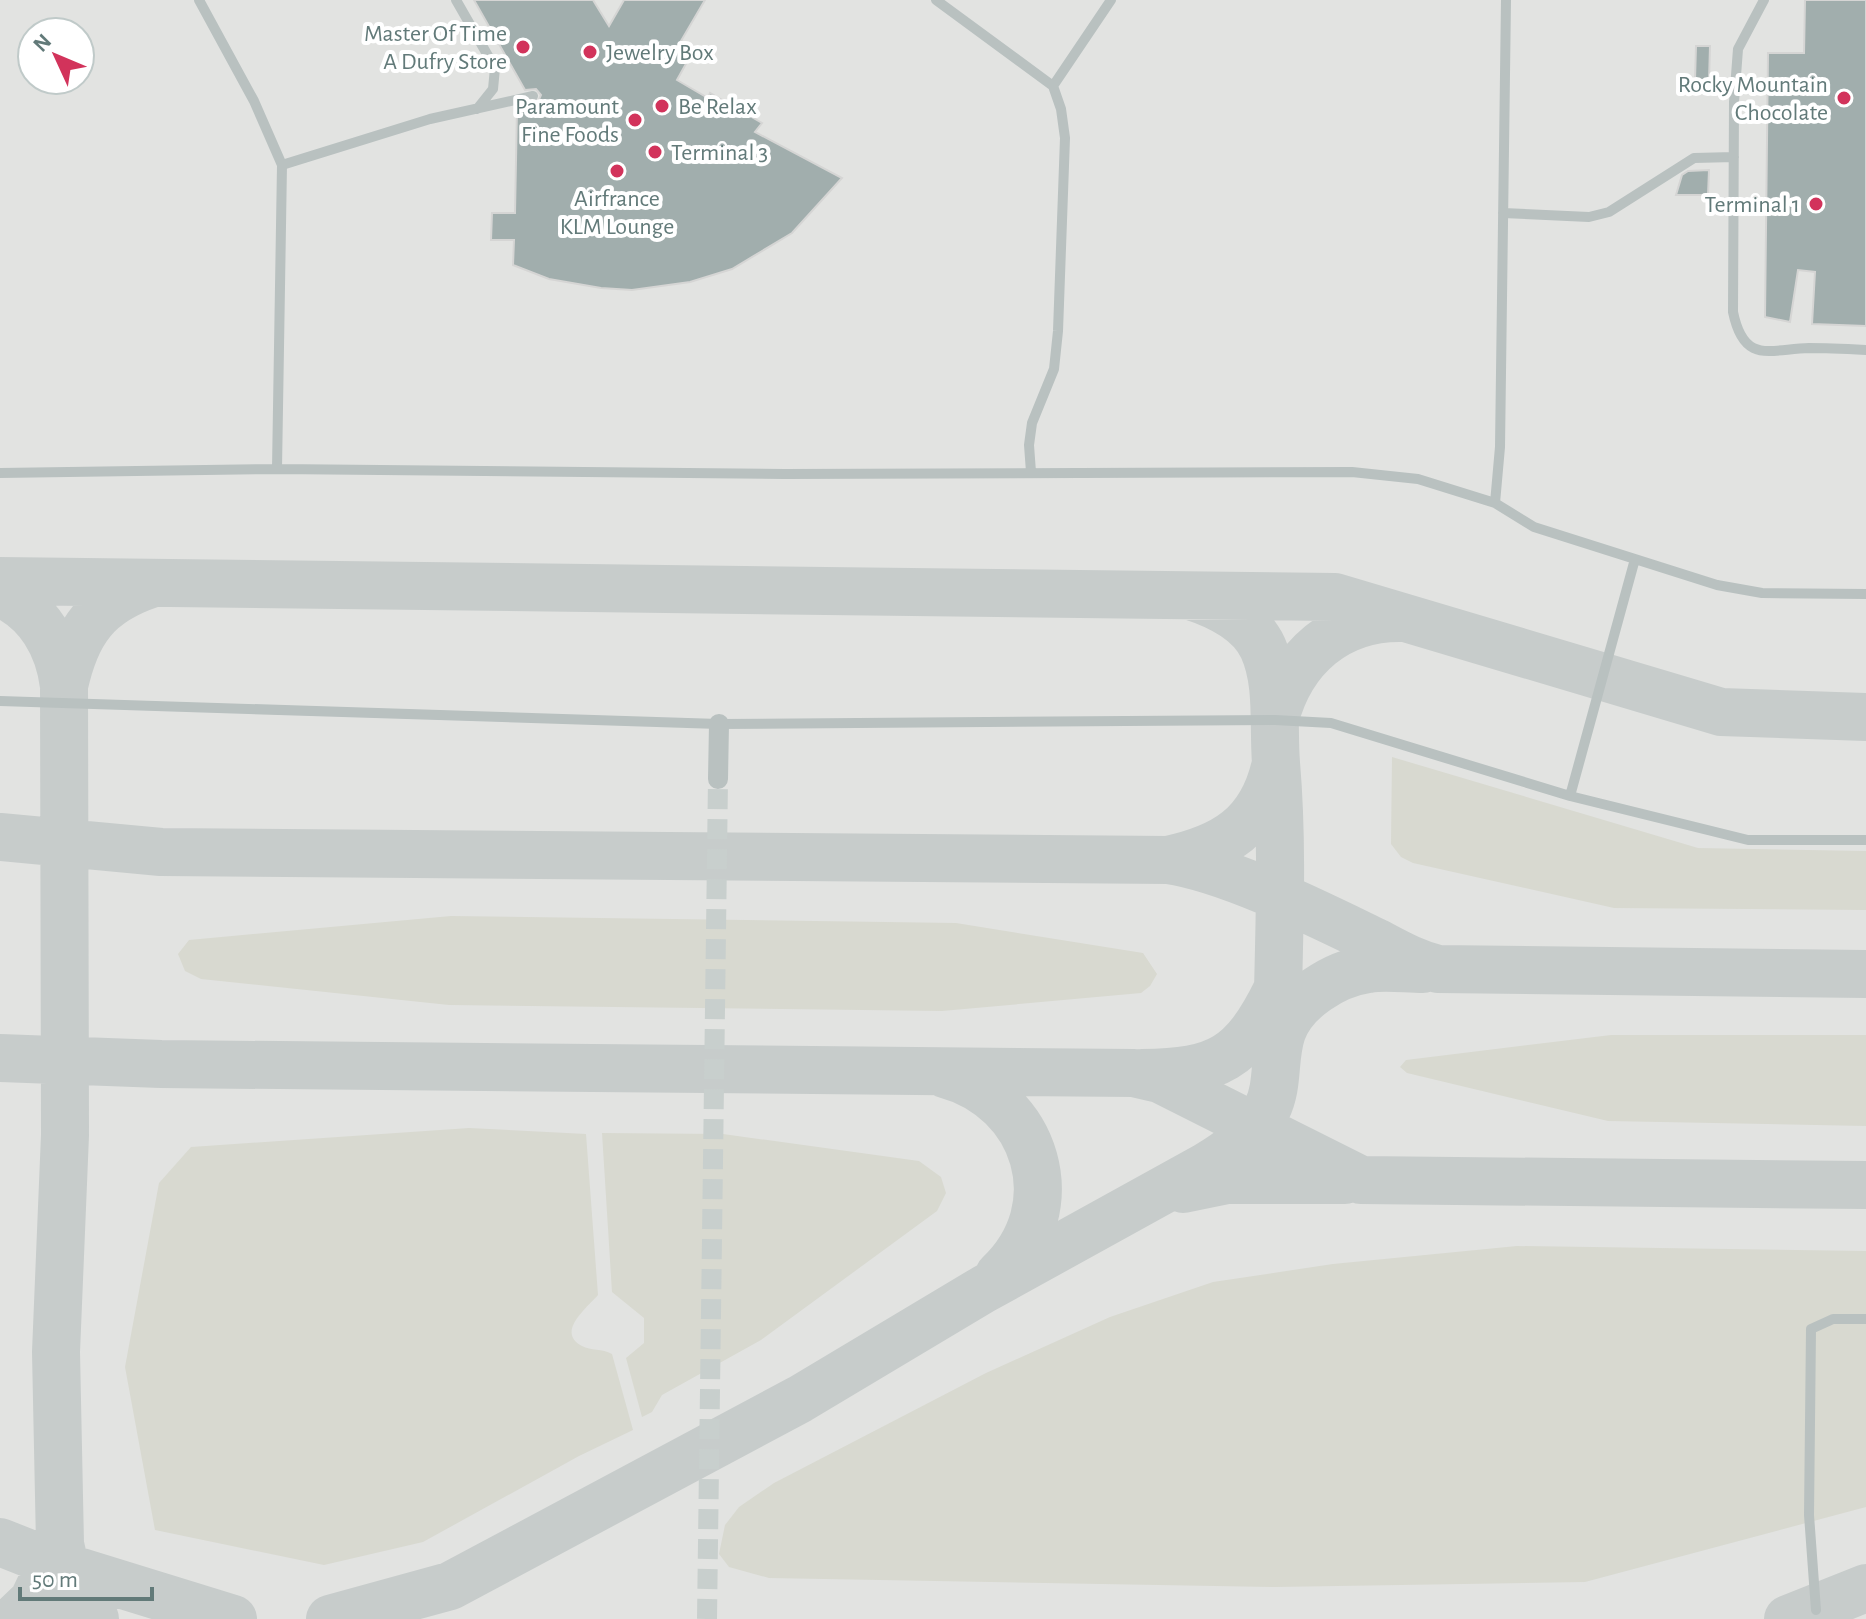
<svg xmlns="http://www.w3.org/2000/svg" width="1866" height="1619" font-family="'Alegreya Sans',sans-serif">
<rect width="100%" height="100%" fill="#f4f3f1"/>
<path fill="#e2e3e1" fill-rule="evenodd" d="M0 0H1866V1619H0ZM32 32H80V80H32Z"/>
<path fill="#d8d9d0" d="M1392 757 1698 848 1866 851V910L1614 908 1413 863 1401 857 1391 844Z
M451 916 956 923 1143 953 1157 974 1150 986 1141 993 942 1011 449 1005 201 979 185 971 178 954 189 940Z
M1611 1035H1866V1126L1608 1121 1407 1073 1400 1067 1406 1060Z
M469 1128 586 1134 598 1295C588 1307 555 1332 582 1346 591 1351 602 1348 612 1354L633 1430 579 1456 423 1542 324 1565 155 1530 125 1367 159 1183 191 1147Z
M602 1133 723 1134 919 1161 941 1177 946 1193 937 1211 761 1340 662 1395 652 1412 642 1417 626 1358 644 1343V1318L612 1292Z
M1517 1246 1866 1251V1507L1585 1582 1275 1587 769 1578 729 1567 719 1554 725 1525 739 1507 774 1483 986 1373 1110 1317 1213 1282 1333 1264Z"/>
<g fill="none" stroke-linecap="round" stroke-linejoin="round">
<path stroke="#c7cccb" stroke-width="48" d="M0 581 1335 597 1721 712 1866 717
M0 593C39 610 59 646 64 686L65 1135 56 1352 60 1544 57 1619
M1190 596C1218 605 1250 620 1263 648 1279 683 1273 725 1276 763 1284 856 1278 951 1277 1045
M64 686C76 631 97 602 151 584
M1275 719C1291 658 1337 616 1404 618
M0 837 161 852 1168 860C1229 869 1318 914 1376 942 1397 953 1414 963 1438 969L1866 974
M1168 860C1224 848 1261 826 1275 767
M0 1058 161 1064 1134 1073 1160 1079 1361 1180 1866 1185
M1142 1073C1218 1072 1243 1059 1277 990
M945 1074C1037 1099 1071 1207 999 1275
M1183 1189 1227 1180H1345
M0 1542 58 1565 233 1619
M14 1619 33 1601 60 1544C66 1573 74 1598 95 1619
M330 1619 450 1586 800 1399 984 1289 1205 1167C1230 1152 1253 1136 1267 1109 1279 1085 1273 1058 1282 1032 1294 999 1334 974 1368 969 1385 966 1405 969 1423 969
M1788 1619 1866 1588"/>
</g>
<path fill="#a1aead" stroke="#d5d5d4" stroke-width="2" d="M474 0H593L609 26 624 0H705L678 46 692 53 677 80 708 98 710 93 762 123 755 132 842 178 792 233 732 269 690 282 632 290 601 288 549 279 513 265 514 240H491L492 213H515L517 108 538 102 541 95 536 89 525 90Z
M1805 0H1866V326L1812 324 1815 272 1798 270 1790 322 1765 317 1768 53H1804Z
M1696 46H1710L1709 81 1695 80Z
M1709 170 1708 195H1676L1682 175 1688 171Z"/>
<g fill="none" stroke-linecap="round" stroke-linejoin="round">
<path stroke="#c8cfcd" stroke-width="20" stroke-dasharray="20 10" stroke-linecap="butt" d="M707 1619 718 779"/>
<path stroke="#b9c1c0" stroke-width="10" d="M199 0 254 101 282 165 277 469
M456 0 495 68 493 89 477 109
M936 0 1053 86 1061 109 1065 138 1058 331 1054 369 1032 423 1029 445 1031 472
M1764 0 1738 49 1734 102 1733 312C1744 365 1770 349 1809 348 1828 348 1847 349 1866 350
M1053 86 1111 0
M282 165 430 119 533 96
M1503 213 1589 217 1609 212 1694 158 1734 157
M0 473 277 469 784 474 1352 472 1418 479 1495 503 1534 527 1717 585 1762 593 1866 594
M1495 503 1500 447 1506 0
M0 701 719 724 1275 720 1331 723 1570 796 1748 840H1866
M1570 796 1635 559
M1816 1610 1809 1515 1811 1329 1833 1319H1866"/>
<path stroke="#b9c1c0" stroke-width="20" d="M718 779 719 724"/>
</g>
<g fill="#d2335b" stroke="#fff" stroke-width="3">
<circle cx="523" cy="47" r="8"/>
<circle cx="590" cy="52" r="8"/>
<circle cx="1844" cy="98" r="8"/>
<circle cx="662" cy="106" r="8"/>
<circle cx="635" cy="120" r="8"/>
<circle cx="655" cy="152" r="8"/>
<circle cx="617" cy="171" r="8"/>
<circle cx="1816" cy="204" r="8"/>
</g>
<g text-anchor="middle" stroke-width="8" stroke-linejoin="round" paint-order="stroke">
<g font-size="24" fill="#627a79" stroke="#fff" text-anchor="end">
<text x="507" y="41">Master Of Time<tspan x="507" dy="28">A Dufry Store</tspan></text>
<text x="606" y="60" text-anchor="start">Jewelry Box</text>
<text x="1828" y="92">Rocky Mountain<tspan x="1828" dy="28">Chocolate</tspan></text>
<text x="619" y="114">Paramount<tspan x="619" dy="28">Fine Foods</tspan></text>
<text x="678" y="114" text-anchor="start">Be Relax</text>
<text x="671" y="160" text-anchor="start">Terminal 3</text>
<text x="617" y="206" text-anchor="middle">Airfrance<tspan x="617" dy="28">KLM Lounge</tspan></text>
<text x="1800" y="212">Terminal 1</text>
</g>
</g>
<g transform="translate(56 56) rotate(314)"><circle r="38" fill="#ffffff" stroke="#c0cac9" stroke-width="2"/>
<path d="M0-6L14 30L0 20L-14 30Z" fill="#d2335b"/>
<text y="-12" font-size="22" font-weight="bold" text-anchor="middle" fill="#627a79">N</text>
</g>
<path d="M20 1587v12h132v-12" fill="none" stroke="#627a79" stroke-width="4"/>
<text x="32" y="1587" font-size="24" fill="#627a79" stroke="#ffffff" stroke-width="6" paint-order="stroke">50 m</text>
</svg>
